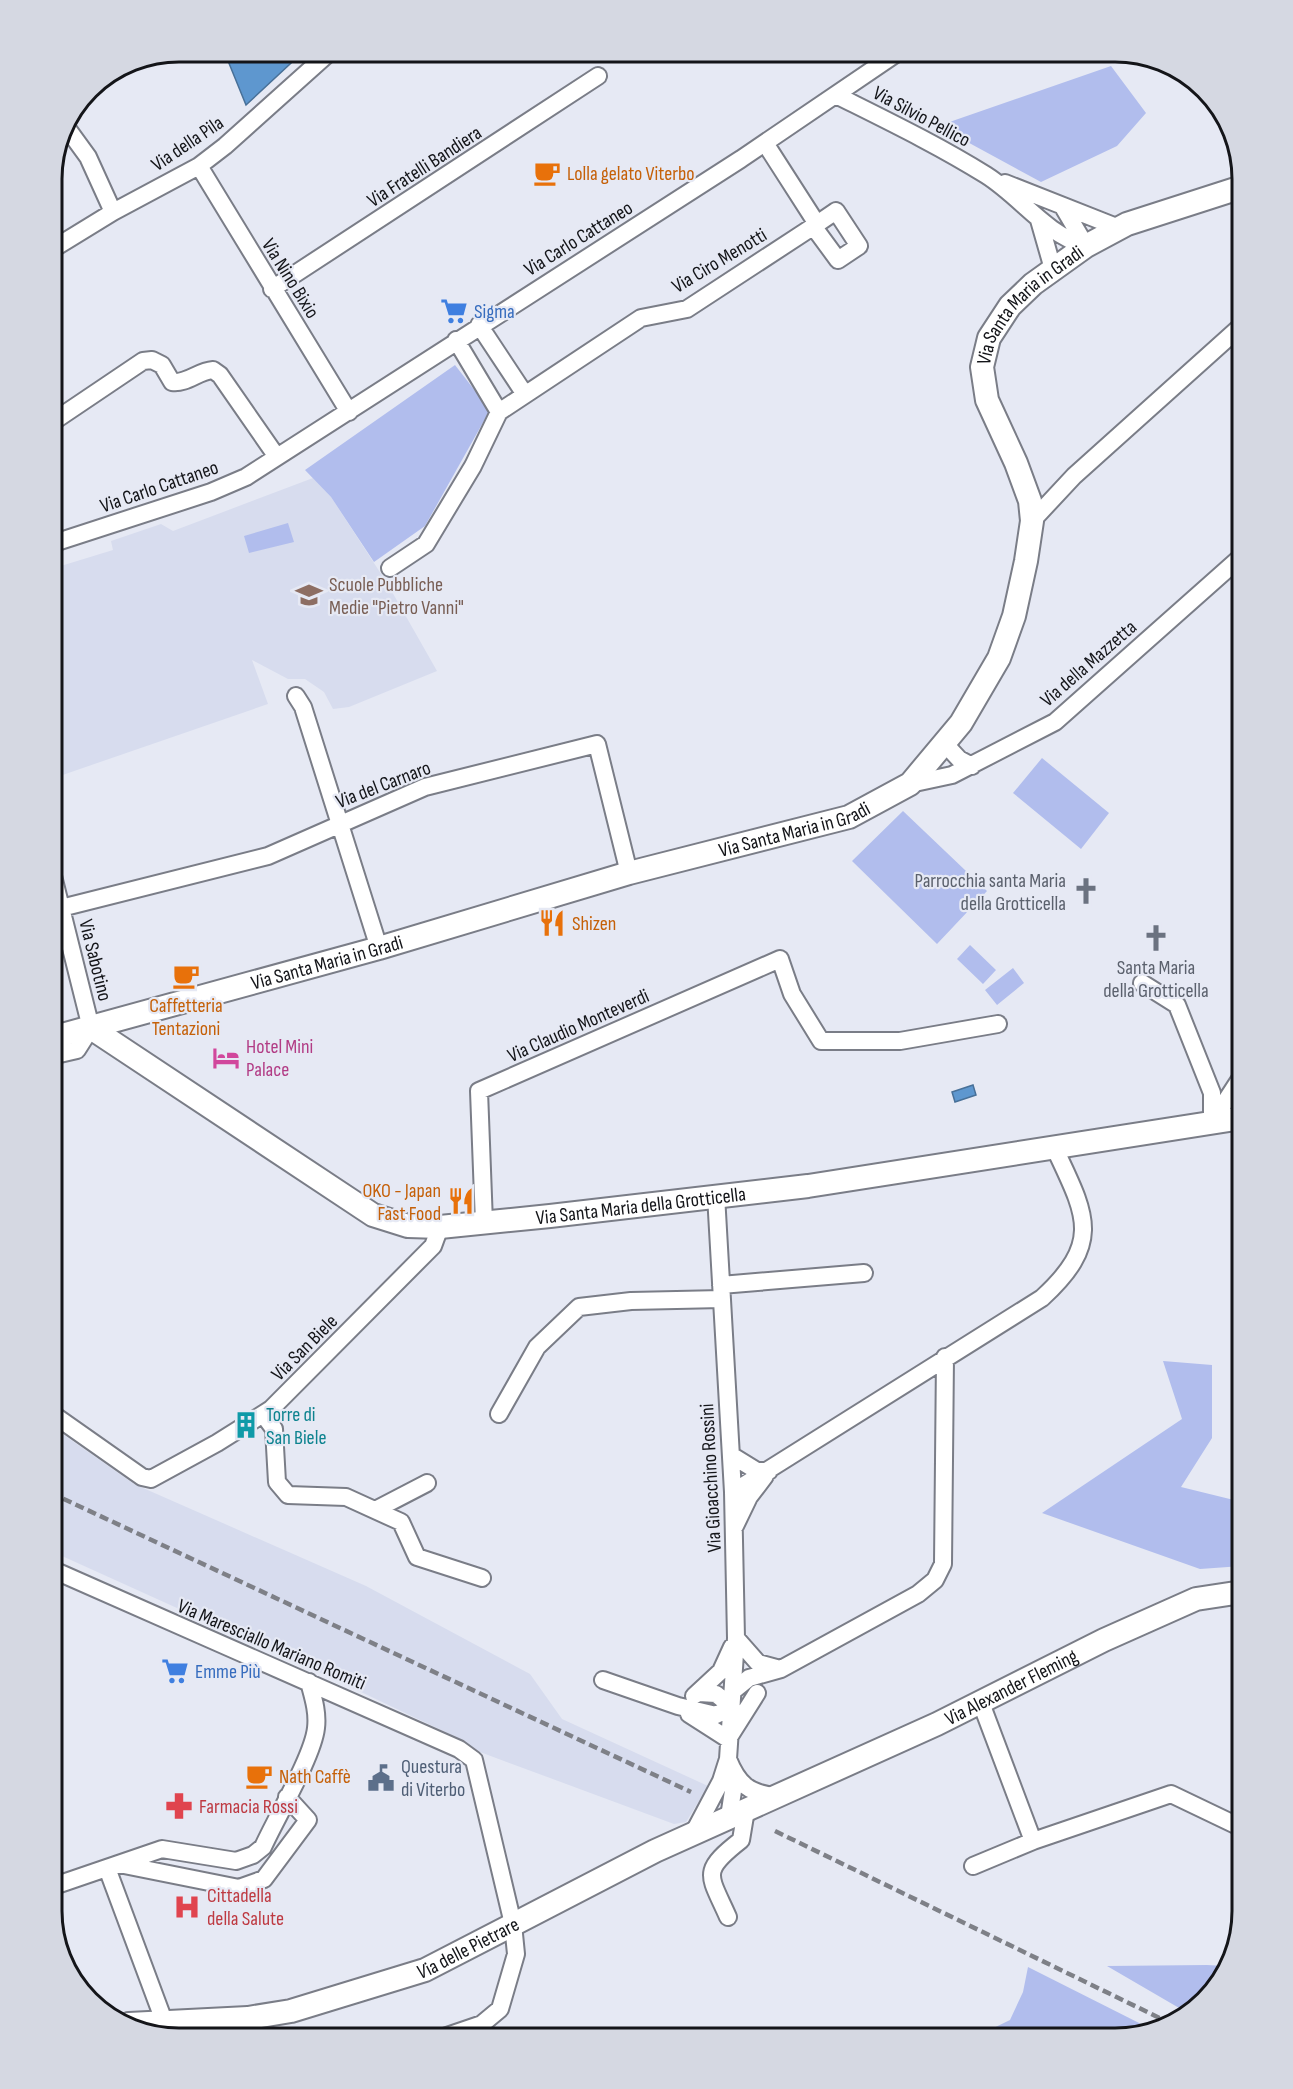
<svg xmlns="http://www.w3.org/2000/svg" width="1293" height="2089" font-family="'Sofia Sans Condensed',sans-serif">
<rect width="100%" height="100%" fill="#e6e9f4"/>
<path fill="#d7dcee" d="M313 478 331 497 387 583 437 671 349 707 333 709 324 692 305 679H288L252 660 268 704 51 779V569L113 550 111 541 161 524 173 531Z
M51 1426 134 1484 366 1586 530 1674 562 1719 708 1786 686 1822 674 1824 480 1752 458 1738 321 1673 51 1551Z"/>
<path fill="#b1bded" d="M1111 66 1146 113 1117 146 1041 182 938 126Z
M455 365 490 410 425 526 374 562 331 497 305 470Z
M288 523 294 542 249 553 244 536Z
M1042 758 1109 813 1081 849 1013 793Z
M903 811 987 891 937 944 852 861Z
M970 945 996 970 983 984 957 959Z
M1013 968 1024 983 997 1005 985 990Z
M1163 1361 1212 1365V1438L1181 1487 1242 1502V1566L1200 1569 1042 1513 1182 1419Z
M1207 1965 1225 1966 1221 1981 1186 2012 1107 1966Z
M1028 1967 1151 2029 1114 2038H973L1010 2020 1023 1992Z"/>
<path fill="#5e97cf" stroke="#487098" stroke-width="1.5" d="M224 51H304L246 105Z
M973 1085 976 1095 955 1102 952 1092Z"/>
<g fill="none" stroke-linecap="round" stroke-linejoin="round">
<defs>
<path id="street" d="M836 95C886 120 938 145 986 175 1021 197 1045 234 1086 246
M64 124 88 157 113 212
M199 166 349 412
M1005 183 1119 228
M1063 207 1086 246
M1039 220 1053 269
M813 226 838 260 859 246 836 211 817 224
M51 250 113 212 199 166 225 146 331 51
M272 289 598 76
M479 325 524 393
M456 340 499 412
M51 423 143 361 152 360 162 365 172 382C187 384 198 371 213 370L220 375 277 457
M1032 521 1074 476 1240 327
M51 544 211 492 246 477 741 159 900 51
M390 568 426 544 473 466 499 412 641 318 687 309 817 224 765 143
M296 696 303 707 379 948
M945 744 959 759 972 766
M910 784 952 775 1055 722 1242 556
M61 908 268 856 425 787 597 744 629 873
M1142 983 1177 1005 1212 1093V1123
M51 1056 77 1050 91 1028 51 868
M1212 1122 1242 1076
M484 1223 479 1091 780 959 792 994 821 1041H900L998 1024
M721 1285 864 1273
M51 1413 142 1477 151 1479 217 1443 271 1409 433 1246 440 1227
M263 1414 274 1429 277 1482 288 1495 346 1497 401 1522 417 1557 482 1578
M499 1414 537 1347 579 1307 631 1301 722 1299
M731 1455 757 1471H769
M733 1492 1042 1298C1103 1242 1086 1215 1055 1149
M375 1510 427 1483
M735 1526 749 1497 765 1476
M51 1569 459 1749 474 1760 513 1924 516 1954 500 2009 482 2024 441 2038
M736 1638 758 1663 780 1669
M603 1680 678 1706 716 1715 732 1707 716 1694 699 1693
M733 1691 749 1678 781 1669 918 1594 935 1580 943 1564 945 1357
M694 1696 721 1671 732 1647
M981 1703 1033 1841 1171 1794 1242 1828
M689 1714 728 1739 757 1693
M728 1759C738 1784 749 1794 777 1796
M729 1817 735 1778
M694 1832 721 1781 728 1759 736 1638 733 1492 716 1195
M119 1864 239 1888 264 1879 308 1820 287 1797
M973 1866 1033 1841
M107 1868 164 2021
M51 1887 162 1849 236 1861 253 1855 263 1847C276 1818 313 1756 316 1728 318 1712 313 1697 309 1682
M728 1917C709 1874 700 1872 741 1840L746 1810"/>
<g id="secondary">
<path id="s1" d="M91 1028 373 1215 408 1226 440 1227 550 1216 808 1186 1242 1118"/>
<path id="s2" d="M51 1038 379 948 629 873 849 817 910 784 961 723 999 658 1014 616 1026 561 1032 521 1030 501 1016 463 987 400 982 367 989 338 1010 306 1033 284 1086 246 1127 224 1242 187"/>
<path id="s3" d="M129 2024 248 2018 291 2011 425 1970 655 1851 937 1724 1104 1640 1196 1599 1242 1592"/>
</g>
</defs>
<use href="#street" stroke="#7a7d87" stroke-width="20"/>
<use href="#secondary" stroke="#7a7d87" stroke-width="26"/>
<use href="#street" stroke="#fff" stroke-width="16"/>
<use href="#secondary" stroke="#fff" stroke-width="22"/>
<path stroke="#7e8087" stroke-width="4.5" stroke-dasharray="9 4.5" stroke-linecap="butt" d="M51 1493 691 1792
M775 1831 1172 2024"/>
</g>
<defs>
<symbol id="cafe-bare" viewBox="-9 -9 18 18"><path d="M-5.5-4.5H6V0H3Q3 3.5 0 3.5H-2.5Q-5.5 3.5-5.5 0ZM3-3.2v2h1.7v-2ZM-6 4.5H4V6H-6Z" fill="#e8710a" stroke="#e6e9f4" stroke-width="2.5" paint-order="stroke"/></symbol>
<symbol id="supermarket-bare" viewBox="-9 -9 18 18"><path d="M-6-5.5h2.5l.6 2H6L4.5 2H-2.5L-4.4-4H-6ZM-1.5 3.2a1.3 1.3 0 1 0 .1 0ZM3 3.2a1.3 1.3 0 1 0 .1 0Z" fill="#3f7fe0" stroke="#e6e9f4" stroke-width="2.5" paint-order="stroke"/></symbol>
<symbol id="school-bare" viewBox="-9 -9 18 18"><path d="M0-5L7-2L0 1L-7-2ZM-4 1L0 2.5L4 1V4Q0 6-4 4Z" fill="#8d6e63" stroke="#e6e9f4" stroke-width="2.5" paint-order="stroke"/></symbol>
<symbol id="church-bare" viewBox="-9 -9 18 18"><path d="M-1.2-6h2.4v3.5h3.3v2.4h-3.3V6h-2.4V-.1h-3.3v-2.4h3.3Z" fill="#6b7280" stroke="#e6e9f4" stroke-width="2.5" paint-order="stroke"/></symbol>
<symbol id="restaurant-bare" viewBox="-9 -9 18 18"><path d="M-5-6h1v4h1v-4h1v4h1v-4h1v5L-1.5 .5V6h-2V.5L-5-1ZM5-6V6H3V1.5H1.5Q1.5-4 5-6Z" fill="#e8710a" stroke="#e6e9f4" stroke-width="2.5" paint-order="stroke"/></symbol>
<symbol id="hotel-bare" viewBox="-9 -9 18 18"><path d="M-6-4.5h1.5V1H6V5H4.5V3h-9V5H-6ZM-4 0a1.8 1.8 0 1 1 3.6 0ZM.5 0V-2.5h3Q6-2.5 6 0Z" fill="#d1479c" stroke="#e6e9f4" stroke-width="2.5" paint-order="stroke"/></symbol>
<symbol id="building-bare" viewBox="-9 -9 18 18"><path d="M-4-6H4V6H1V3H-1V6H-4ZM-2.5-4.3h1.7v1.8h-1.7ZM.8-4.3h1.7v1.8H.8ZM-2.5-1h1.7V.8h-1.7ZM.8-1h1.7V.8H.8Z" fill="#0f9aa8" stroke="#e6e9f4" stroke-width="2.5" paint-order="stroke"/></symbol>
<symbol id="civic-bare" viewBox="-9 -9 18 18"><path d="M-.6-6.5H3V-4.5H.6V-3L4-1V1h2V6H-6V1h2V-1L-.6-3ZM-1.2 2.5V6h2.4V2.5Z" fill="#5c6f8a" stroke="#e6e9f4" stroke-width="2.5" paint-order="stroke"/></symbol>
<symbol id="pharmacy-bare" viewBox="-9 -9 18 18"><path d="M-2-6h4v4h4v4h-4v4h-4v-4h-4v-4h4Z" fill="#e0444e" stroke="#e6e9f4" stroke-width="2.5" paint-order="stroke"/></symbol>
<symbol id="hospital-bare" viewBox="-9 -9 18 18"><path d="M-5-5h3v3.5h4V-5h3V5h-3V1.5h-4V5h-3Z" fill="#e0444e" stroke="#e6e9f4" stroke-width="2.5" paint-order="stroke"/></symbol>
</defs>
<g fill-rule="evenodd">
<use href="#cafe-bare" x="528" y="154" width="38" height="38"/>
<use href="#supermarket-bare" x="435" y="292" width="38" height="38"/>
<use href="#school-bare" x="290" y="576" width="38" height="38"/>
<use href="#church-bare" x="1067" y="872" width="38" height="38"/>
<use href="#restaurant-bare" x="533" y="904" width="38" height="38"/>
<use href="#church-bare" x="1137" y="919" width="38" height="38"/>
<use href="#cafe-bare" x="167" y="957" width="38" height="38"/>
<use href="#hotel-bare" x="207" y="1039" width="38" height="38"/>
<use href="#restaurant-bare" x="442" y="1182" width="38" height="38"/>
<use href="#building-bare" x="227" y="1406" width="38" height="38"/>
<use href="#supermarket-bare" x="156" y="1652" width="38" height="38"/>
<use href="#cafe-bare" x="240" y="1757" width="38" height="38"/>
<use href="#civic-bare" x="362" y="1759" width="38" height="38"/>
<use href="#pharmacy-bare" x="160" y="1787" width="38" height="38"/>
<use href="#hospital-bare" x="168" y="1888" width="38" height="38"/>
</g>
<g text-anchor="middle" stroke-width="4.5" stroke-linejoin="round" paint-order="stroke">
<g font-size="20" fill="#141519" stroke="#e6e9f4">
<text transform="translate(922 116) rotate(28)" y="7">Via Silvio Pellico</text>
<text transform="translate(187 143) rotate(-34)" y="7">Via della Pila</text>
<text transform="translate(424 166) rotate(-33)" y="7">Via Fratelli Bandiera</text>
<text transform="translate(578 238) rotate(-32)" y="7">Via Carlo Cattaneo</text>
<text transform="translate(719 260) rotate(-31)" y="7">Via Ciro Menotti</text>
<text transform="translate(291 278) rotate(58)" y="7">Via Nino Bixio</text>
<text dy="7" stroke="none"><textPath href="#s2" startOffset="1438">Via Santa Maria in Gradi</textPath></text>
<text transform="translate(159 486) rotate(-19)" y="7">Via Carlo Cattaneo</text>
<text transform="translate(1088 663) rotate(-41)" y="7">Via della Mazzetta</text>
<text transform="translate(383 784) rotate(-21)" y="7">Via del Carnaro</text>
<text dy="7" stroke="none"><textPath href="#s2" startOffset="772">Via Santa Maria in Gradi</textPath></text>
<text transform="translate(96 960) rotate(76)" y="7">Via Sabotino</text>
<text dy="7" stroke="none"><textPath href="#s2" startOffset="286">Via Santa Maria in Gradi</textPath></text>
<text transform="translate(578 1025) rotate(-24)" y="7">Via Claudio Monteverdi</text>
<text dy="7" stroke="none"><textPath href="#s1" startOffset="609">Via Santa Maria della Grotticella</textPath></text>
<text transform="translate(304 1347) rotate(-45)" y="7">Via San Biele</text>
<text transform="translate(710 1478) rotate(-93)" y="7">Via Gioacchino Rossini</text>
<text transform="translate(272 1644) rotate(23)" y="7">Via Maresciallo Mariano Romiti</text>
<text dy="7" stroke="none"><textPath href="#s3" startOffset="954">Via Alexander Fleming</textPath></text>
<text dy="7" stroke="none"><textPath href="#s3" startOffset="351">Via delle Pietrare</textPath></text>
</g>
<g font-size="20" fill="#c56008" stroke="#e6e9f4" text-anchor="start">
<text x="567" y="180">Lolla gelato Viterbo</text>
<text x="572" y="930">Shizen</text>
<text x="186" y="1012" text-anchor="middle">Caffetteria<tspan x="186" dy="23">Tentazioni</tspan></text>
<text x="441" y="1197" text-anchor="end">OKO - Japan<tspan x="441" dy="23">Fast Food</tspan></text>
<text x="279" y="1783">Nath Caffè</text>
</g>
<g font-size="20" fill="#366cbe" stroke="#e6e9f4" text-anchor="start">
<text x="474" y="318">Sigma</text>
<text x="195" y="1678">Emme Più</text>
</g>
<g font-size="20" fill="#785e54" stroke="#e6e9f4" text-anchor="start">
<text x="329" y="591">Scuole Pubbliche<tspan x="329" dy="23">Medie "Pietro Vanni"</tspan></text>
</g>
<g font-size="20" fill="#5b616d" stroke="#e6e9f4" text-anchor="end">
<text x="1066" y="887">Parrocchia santa Maria<tspan x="1066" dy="23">della Grotticella</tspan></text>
<text x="1156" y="974" text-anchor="middle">Santa Maria<tspan x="1156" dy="23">della Grotticella</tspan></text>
</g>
<g font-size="20" fill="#b23c85" stroke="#e6e9f4" text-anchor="start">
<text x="246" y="1053">Hotel Mini<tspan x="246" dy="23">Palace</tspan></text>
</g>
<g font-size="20" fill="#0d838f" stroke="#e6e9f4" text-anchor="start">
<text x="266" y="1421">Torre di<tspan x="266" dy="23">San Biele</tspan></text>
</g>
<g font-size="20" fill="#4e5e75" stroke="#e6e9f4" text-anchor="start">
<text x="401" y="1773">Questura<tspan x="401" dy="23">di Viterbo</tspan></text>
</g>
<g font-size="20" fill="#be3a42" stroke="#e6e9f4" text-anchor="start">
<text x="199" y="1813">Farmacia Rossi</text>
<text x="207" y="1902">Cittadella<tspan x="207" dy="23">della Salute</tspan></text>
</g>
</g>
<path d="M0 0H1293V2089H0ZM179 62H1115A117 117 0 0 1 1232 179V1911A117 117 0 0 1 1115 2028H179A117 117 0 0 1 62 1911V179A117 117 0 0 1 179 62Z" fill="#d5d8e2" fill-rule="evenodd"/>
<path fill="none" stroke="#141519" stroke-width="3" d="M179 62H1115A117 117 0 0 1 1232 179V1911A117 117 0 0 1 1115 2028H179A117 117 0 0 1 62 1911V179A117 117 0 0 1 179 62Z"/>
</svg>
